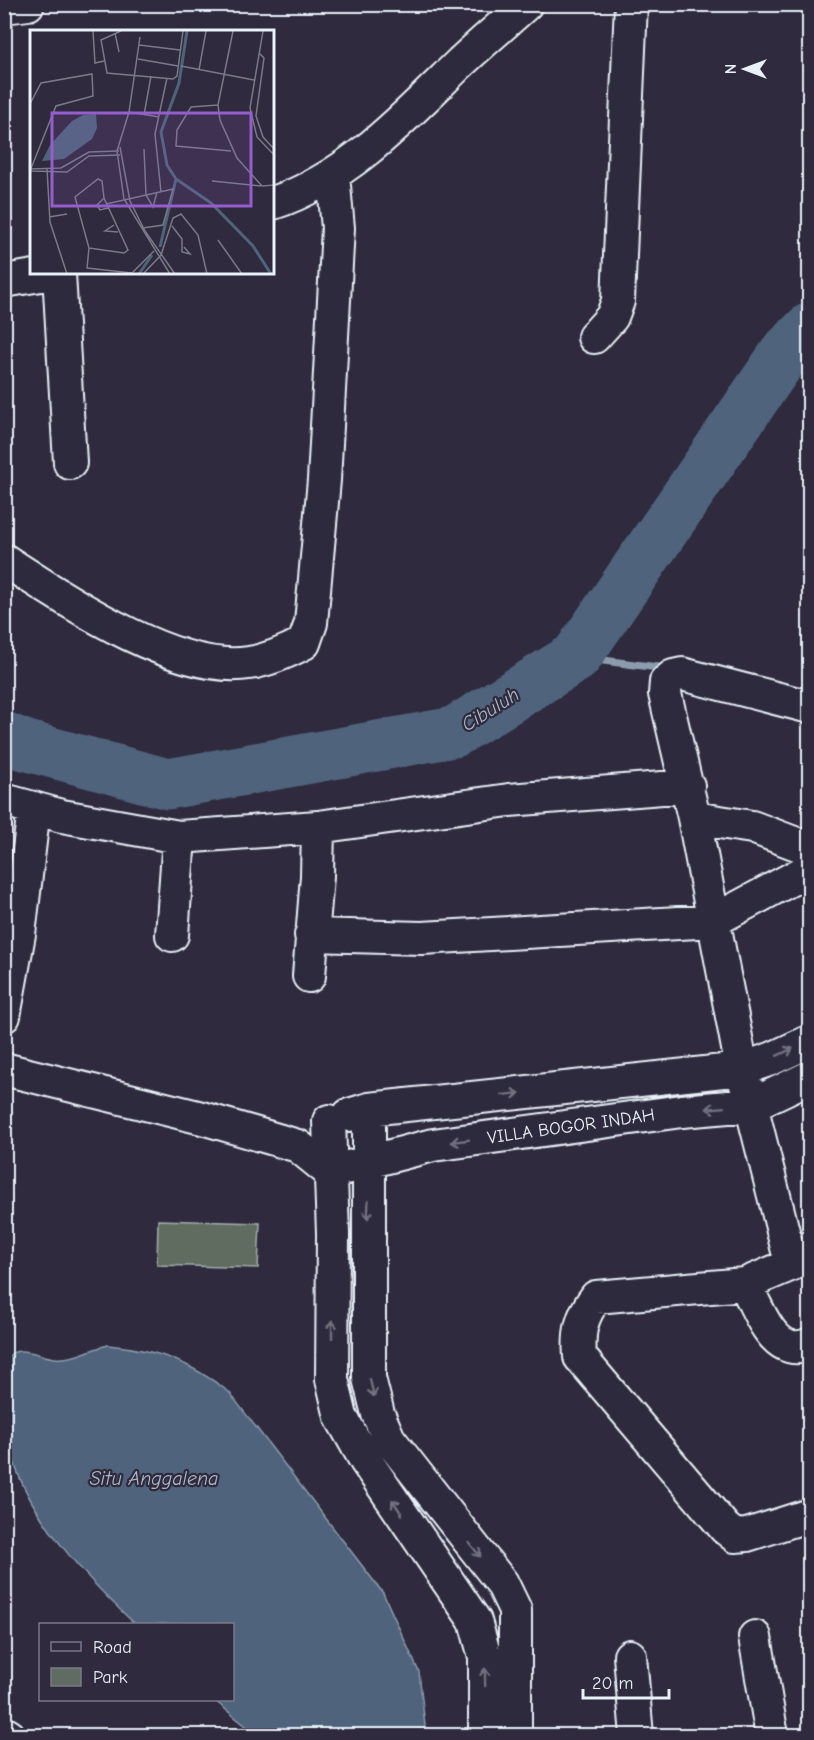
<svg xmlns="http://www.w3.org/2000/svg" width="814" height="1740" font-family="'Comic Neue',sans-serif">
<rect width="100%" height="100%" fill="#2f2a3d"/>
<filter id="ink" filterUnits="userSpaceOnUse"><feTurbulence type="fractalNoise" baseFrequency=".0167" numOctaves="2"/><feDisplacementMap in="SourceGraphic" scale="12" xChannelSelector="R" yChannelSelector="G"/><feConvolveMatrix kernelMatrix="1 2 1 2 8 2 1 2 1" color-interpolation-filters="sRGB"/></filter>
<g filter="url(#ink)">
<path fill="#606c61" stroke="#a4aeac" stroke-width="1.5" d="M158 1220 260 1223 258 1268 157 1265Z"/>
<path fill="#4f647b" stroke="#8c9cad" stroke-width="1.5" d="M108 1345C159 1350 188 1361 229 1392L383 1593 419 1672 426 1735H257L214 1700H232V1624H135C87 1579 25 1514 10 1448 7 1435 11 1420 9 1407 7 1393 0 1366 11 1354 22 1346 43 1357 55 1358 73 1360 90 1349 108 1345Z"/>
<g fill="none" stroke-linecap="round" stroke-linejoin="round">
<path stroke="#8c9cad" stroke-width="8" d="M576 657 670 669"/>
<path stroke="#4f647b" stroke-width="51" d="M4 737 24 745 168 784 454 732 576 657 786 352 810 328"/>
<defs>
<path id="minor" d="M4 7 28 4
M273 203C348 178 403 119 458 65 480 44 503 25 526 4
M59 273 70 463
M4 281 53 273
M594 337 612 317 618 301 631 4
M4 560C63 598 176 675 249 663 269 660 287 652 304 643L311 623 324 480 338 228 333 175
M4 800 62 816 179 837 318 827 509 800 688 786
M694 818 752 827 810 849
M172 935 179 837
M311 935 422 938 713 921 810 869
M309 976 317 876 318 827
M4 1016 19 934 34 808
M4 1069 202 1118 298 1146 330 1172 433 1145 682 1111 751 1105 810 1077
M369 1109V1378L378 1414 389 1439 502 1583 515 1610V1736
M349 1115 369 1109 742 1069 771 1059 810 1041
M329 1121 333 1234 332 1379 341 1417 366 1461 475 1621 485 1657V1736
M809 1257 745 1284 596 1297C581 1317 578 1332 580 1357L725 1528 735 1536 747 1535 810 1515
M791 1263 742 1069 694 818 665 694 666 682 673 676 682 674 810 707
M745 1284C758 1308 774 1361 810 1344
M755 1637 772 1736
M630 1656 637 1736
M4 1733 9 1736"/>
</defs>
<use href="#minor" stroke="#e8f1f8" stroke-width="36"/>
<use href="#minor" stroke="#2f2a3d" stroke-width="32"/>
</g>
<defs><path id="oneway-shaft" d="M-6 0H5M1.5-3L5.5 0L1.5 3" fill="none" stroke-width="1.6" stroke-linecap="round" stroke-linejoin="round" transform="scale(1.5)"/></defs>
<g stroke="#70707e">
<use href="#oneway-shaft" transform="translate(785 1052) rotate(-25)"/>
<use href="#oneway-shaft" transform="translate(511 1094) rotate(-6)"/>
<use href="#oneway-shaft" transform="translate(715 1108) rotate(175)"/>
<use href="#oneway-shaft" transform="translate(460 1141) rotate(172)"/>
<use href="#oneway-shaft" transform="translate(368 1210) rotate(93)"/>
<use href="#oneway-shaft" transform="translate(332 1329) rotate(-90)"/>
<use href="#oneway-shaft" transform="translate(372 1388) rotate(77)"/>
<use href="#oneway-shaft" transform="translate(397 1507) rotate(-124)"/>
<use href="#oneway-shaft" transform="translate(475 1550) rotate(51)"/>
<use href="#oneway-shaft" transform="translate(485 1677) rotate(-91)"/>
</g>
</g>
<g text-anchor="middle" stroke-width="4.5" stroke-linejoin="round" paint-order="stroke">
<g font-size="18" fill="#e8f1f8" stroke="#2f2a3d">
<text transform="translate(571 1126) rotate(-8)" y="6">VILLA BOGOR INDAH</text>
</g>
<g font-size="20" font-style="italic" fill="#abb9c6" stroke="#2f2a3d">
<text transform="translate(490 709) rotate(-32)" y="7">Cibuluh</text>
<text x="154" y="1485">Situ Anggalena</text>
</g>
</g>
<g transform="translate(30 30)">
<rect width="244" height="244" fill="#2f2a3d"/>
<path d="M66 84 67 98 62 109 34 129 12 131 20 115 42 91 53 85Z" fill="#4f647b"/>
<path fill="none" stroke="#4f647b" stroke-width="3" d="M157 1 149 53 131 102 137 135 146 149 181 173 223 216 241 244M130 217 146 149M109 244 122 225"/>
<path fill="none" stroke="#797a88" stroke-width="1.5" d="M63 1 65 33 74 31M91 1 71 10 77 43 143 49 147 46 153 1M203 1 188 75 190 90 207 128 232 156 245 155M233 1 220 78 227 107 245 126M85 3 89 22M110 7 99 82 87 121 94 169 140 244M109 15 150 20M229 23 234 28 226 86 233 107 245 120M108 29 148 36M151 36 224 50M169 40 176 1M0 74 11 53 62 44 63 66 26 76 0 141M188 75 161 77 147 100 146 116 201 121M99 82 129 87M114 85 121 46M90 117 100 171 115 201 145 244M114 119 116 165 123 177 127 162M0 139 31 138 59 122 89 121M17 139 20 192 37 244M1 141 37 142 59 126 90 125M182 151 231 156M131 162 125 104 137 48M74 168 67 175 70 180 78 178M76 174 143 159 133 195 113 198M19 187 37 184M84 195 75 201 88 202M142 196 152 209V222L160 224 154 217M188 210 212 244M59 218 94 223 98 220 74 168 72 151 68 149 45 167 59 218 57 238 102 243 124 221M113 244 131 225 143 188 151 184 168 205 177 244"/>
<path fill="#965dcd" fill-opacity="0.15" stroke="#965dcd" stroke-width="3" d="M22 83H221V176H22Z"/>
<rect width="244" height="244" fill="none" stroke="#e8f1f8" stroke-width="3"/>
</g>
<rect width="814" height="1740" fill="none" stroke="#2f2a3d" stroke-width="24"/>
<rect x="12" y="12" width="790" height="1716" fill="none" stroke="#e8f1f8" stroke-width="2" filter="url(#ink)"/>
<rect x="39" y="1623" width="195" height="78" fill="#2f2a3d" stroke="#797a88" stroke-width="1.5"/>
<rect x="51" y="1642" width="30" height="9" fill="#2f2a3d" stroke="#797a88" stroke-width="1.5"/>
<text x="93" y="1653" font-size="18" fill="#e8f1f8">Road</text>
<rect x="51" y="1668" width="30" height="18" fill="#606c61" stroke="#797a88" stroke-width="1.5"/>
<text x="93" y="1683" font-size="18" fill="#e8f1f8">Park</text>
<g transform="translate(745 69) rotate(270)" stroke="#2f2a3d" stroke-width="4.5" paint-order="stroke">
<path d="M0-4.5L10 22L0 15L-10 22Z" fill="#e8f1f8"/>
<text y="-9" font-size="16" font-weight="bold" text-anchor="middle" fill="#e8f1f8">N</text>
</g>
<path d="M583 1689v9h86v-9" fill="none" stroke="#e8f1f8" stroke-width="3"/>
<text x="592" y="1689" font-size="18" fill="#e8f1f8" stroke="#2f2a3d" stroke-width="4.5" paint-order="stroke">20 m</text>
</svg>
